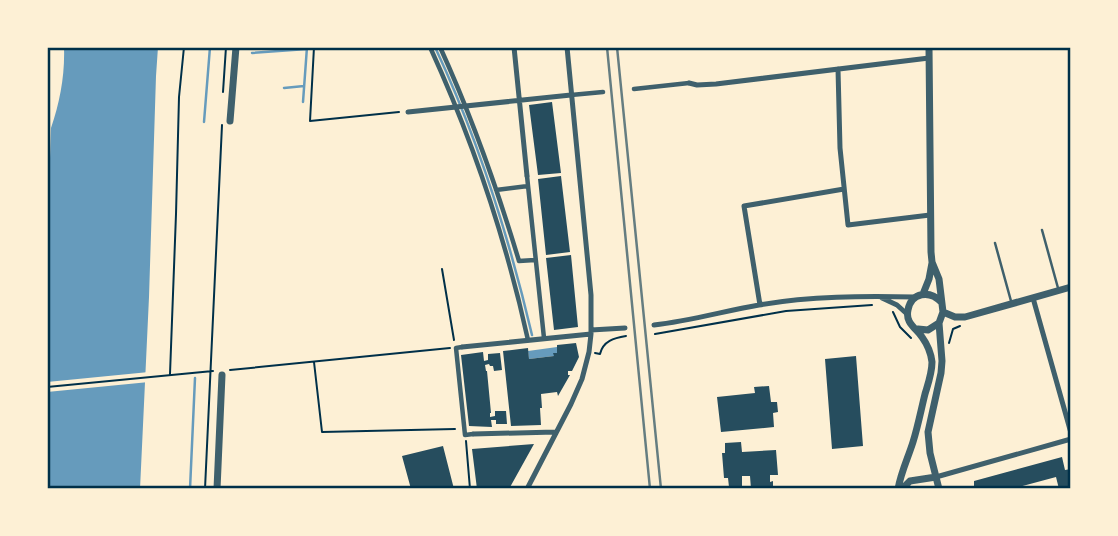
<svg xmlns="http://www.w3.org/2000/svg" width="1118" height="536" font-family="Spectral,serif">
<rect width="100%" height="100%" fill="#fdf0d5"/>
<path fill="#669bbc" d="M64 47H158L156 76 149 297 140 489H47V248L51 128C60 102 65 75 64 47Z
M557 347V353H554V356L529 359 528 351Z"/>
<path fill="#fdf0d5" d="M149 372V382L47 392V382Z"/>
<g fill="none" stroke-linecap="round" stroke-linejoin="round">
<path stroke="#669bbc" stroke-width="2.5" d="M435 47C478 139 509 237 532 335
M252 53 307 49
M284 88 304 86
M303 102 307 47
M204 122 210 47
M190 489 195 378"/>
</g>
<path fill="#264d5e" d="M552 102 561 173 538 175 529 105Z
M561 176 570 252 546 255 538 179Z
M571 255 578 327 554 330 546 258Z
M576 343 579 357 572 371H568V375H570L558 396 557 392 541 394 542 408H540L541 425 511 426 503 351 528 348 529 359 554 356 553 353H557V345Z
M483 352 484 361 488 360V354L500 353 502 370 494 371 493 366H490L489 364 485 365 486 371H487L491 413H490V417L495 416V411H506L507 424H496V420H491L492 427 469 426 461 355Z
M856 356 863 446 832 449 825 359Z
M769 386 771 402H777L778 412 773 413 774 427 721 432 717 397 755 393 754 387Z
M741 442 742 452 776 450 778 475H770V482L773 481V489H751L750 476H742V486L729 487 728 478H724L722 453H725V443Z
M534 444 509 489H477L472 449Z
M443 446 454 489H411L402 456Z
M1062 457 1065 470 1071 469V489H1059L1056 477 1011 489H974V481Z"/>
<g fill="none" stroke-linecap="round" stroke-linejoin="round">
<path stroke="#003049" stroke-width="2" d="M314 47 310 121 399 112
M223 92 226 47
M442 269 454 340
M893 312 900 327 911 338
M655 334 786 311 872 305
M949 343 953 329 960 326
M595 353 600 354C603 341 614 338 626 336
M314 362 322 432 455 429
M230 370 450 348
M170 374 176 214 179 97 184 47
M47 387 213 371
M466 441 470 489
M205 489 222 125"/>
<path stroke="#3f606c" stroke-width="2.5" d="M1042 230 1058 288
M995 243 1011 301"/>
<path stroke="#3f606c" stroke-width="4.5" d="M430 47C473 141 506 240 528 340
M440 47C472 117 497 188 519 261L535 260
M634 89 689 83
M571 95 603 92
M527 176 544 338
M496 190 528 186
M462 347 456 348 465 435 473 434"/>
<path stroke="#3f606c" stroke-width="5" d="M514 47 527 176
M838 69 840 148 848 225 930 215
M689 83 697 85 716 84 929 58
M408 112 571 95
M882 298 897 305 907 314
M1033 298 1071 433
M760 305 744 206 844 189
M654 325C690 321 724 311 759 305 810 296 863 296 915 297
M591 330 625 328
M462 347 591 334
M473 434 555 432
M936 477 1071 439
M527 489 571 404 582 379 589 352 591 334V295L567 47"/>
<path stroke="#3f606c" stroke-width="7" d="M929 47 931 252 932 262 939 279 943 312 939 323 942 361 941 373 928 432 930 453 939 489
M230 121 236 47
M923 294 929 279 932 263
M943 312 955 317H965L1071 287
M918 329 928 330 939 323
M217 489 222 375
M898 489C901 472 908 458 913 442 918 426 921 410 925 394 928 384 932 373 932 362 931 353 927 344 922 337 916 328 905 323 908 310 911 292 930 290 941 302
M902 489 910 481 936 477"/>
<path stroke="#657d81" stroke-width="2.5" d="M607 47 650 489
M617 47 661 489"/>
</g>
<rect width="1118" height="536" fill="none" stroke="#fdf0d5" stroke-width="98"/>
<rect x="49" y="49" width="1020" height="438" fill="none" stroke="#003049" stroke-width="2.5"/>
</svg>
